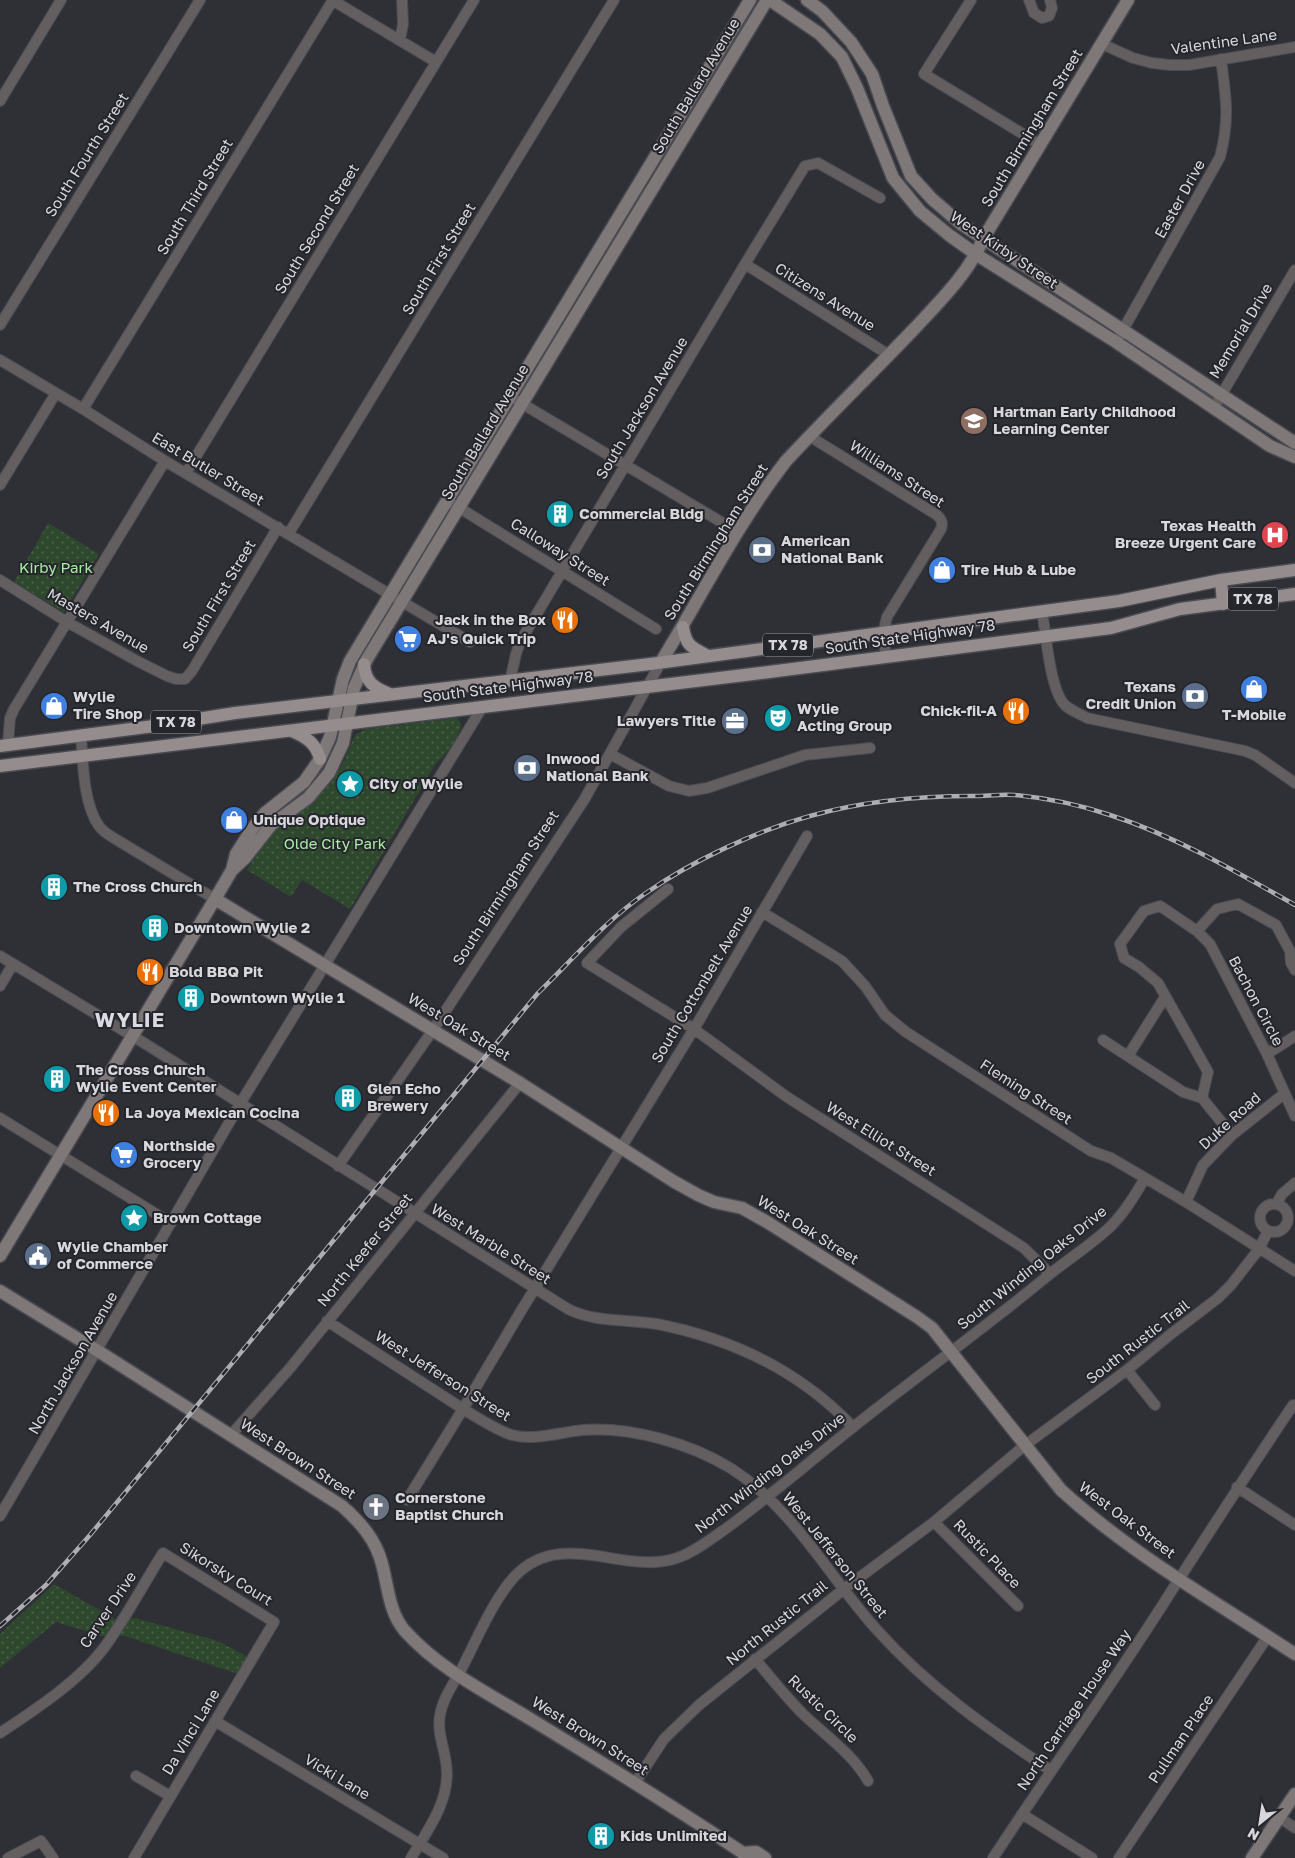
<svg xmlns="http://www.w3.org/2000/svg" width="1295" height="1858" font-family="'Golos Text',sans-serif">
<defs>
<pattern id="green-dots" width="8" height="8" patternUnits="userSpaceOnUse" patternTransform="scale(1.25)"><rect width="8" height="8" fill="#2e482d"/><path d="M2 2h.1M6 6h.1" fill="none" stroke="#4c624b" stroke-width="1.8" stroke-linecap="round"/></pattern>
</defs>
<rect width="100%" height="100%" fill="#2f2f36"/>
<path fill="url(#green-dots)" d="M48 523 99 554 64 612 14 582Z
M457 718 461 723C462 734 445 757 436 763L350 909 302 880 291 897 247 870 269 836 286 821 307 807 331 783 344 761 355 735 366 729Z
M54 1584 115 1619 135 1618 218 1641 248 1657 238 1674 125 1636H102L56 1622 0 1668V1634Z"/>
<g fill="none" stroke-linecap="round" stroke-linejoin="round">
<defs>
<path id="street" d="M332 0 436 62
M971 0 924 74 1041 145
M1029 0 1034 13 1042 18 1049 16 1052 8 1050 0
M400 40 403 24 402 0
M1102 44 1133 58 1152 63 1170 65H1189L1295 47
M0 101 61 0
M745 264 889 355
M0 325 200 0
M1119 337 1220 157C1230 119 1226 98 1221 59
M0 360 83 409 165 461 470 642
M516 400 738 532
M83 409 333 0
M1213 409 1295 270
M809 436 937 515C942 520 943 523 941 529L887 617 883 633 886 656
M186 473 474 0
M0 485 56 393
M453 504 656 629
M289 533 614 0
M0 580 67 622 139 662 167 676 176 679H185L192 671 278 527
M1042 611C1046 633 1050 693 1066 706 1072 711 1080 714 1087 718L1245 751 1255 755 1295 783
M510 681 516 654 520 642 745 264 805 166 818 163 880 198
M81 735C83 761 83 804 99 826 103 832 110 836 117 840L215 899
M8 744 10 718 14 709 165 461
M610 754 669 786 689 791 707 788 805 755 870 748
M668 889 621 927 587 963 694 1029 787 1097 1024 1248 1050 1274
M762 912 842 961 865 986 885 1015 906 1032 1091 1151 1111 1158 1186 1202 1295 1271
M1197 931 1210 944 1267 1054 1295 1116
M0 956 144 1043 568 1309C596 1323 627 1319 657 1324 733 1339 800 1371 853 1427
M0 986 13 964
M1103 1040 1183 1092 1202 1098
M1267 1054 1295 1036
M1128 1056 1165 997
M1202 1098 1208 1072 1158 983 1139 967 1124 958 1120 944 1144 911 1160 906 1197 931 1217 909 1238 904 1276 925 1290 951 1291 963 1295 970
M1202 1098 1232 1135
M0 1118 171 1223
M338 1166 433 1030 584 800 661 662
M1186 1202 1203 1165 1232 1135 1285 1093
M1277 1203 1282 1194 1295 1183
M1260 1218a14 14 0 1 1 28 0a14 14 0 1 1-28 0Z
M327 1321C365 1346 404 1371 443 1396 460 1407 494 1430 512 1435 533 1441 562 1432 583 1430 631 1426 692 1444 732 1469 794 1509 829 1577 877 1630 928 1687 988 1729 1050 1770
M1127 1370 1155 1405
M231 1435 291 1367 520 1083
M1237 1487 1295 1525
M407 1500 463 1409 521 1311 694 1029 807 836
M0 1516 240 1104 483 706
M934 1522 1018 1606
M755 1659C771 1678 786 1697 803 1714 826 1736 853 1754 868 1781
M215 1721 443 1858
M0 1733C35 1710 82 1679 106 1645 127 1616 144 1583 163 1553L274 1622 134 1858
M136 1776 170 1796
M635 1783 664 1739 699 1705 844 1589 934 1522 1024 1446 1127 1370 1171 1334 1218 1298 1231 1285 1259 1249 1268 1231
M1022 1814 1092 1858
M1279 1817 1295 1828
M8 1858 41 1841 53 1858
M411 1858C428 1830 452 1798 446 1763 444 1747 437 1732 440 1715 443 1697 455 1682 463 1666 478 1637 493 1600 515 1576 562 1527 624 1576 677 1558 695 1552 709 1540 724 1530 768 1498 809 1462 852 1428 917 1376 986 1327 1050 1274 1070 1258 1092 1244 1110 1227 1125 1212 1135 1195 1145 1178
M993 1858C1048 1774 1106 1693 1160 1609 1204 1540 1248 1472 1293 1405H1295
M1119 1858 1268 1636"/>
<path id="secondary" d="M770 0 820 34 842 57 857 88 893 178 920 211 949 235 977 255 1116 342 1270 446 1295 457
M807 0 822 11 851 42 872 74 883 106 911 176 932 199 961 224 1295 443
M661 662C702 595 738 523 786 461 828 416 872 373 914 329 939 302 969 273 983 239L1128 0
M232 870 245 858 271 825 308 798 329 773 343 743 354 688 367 659 767 0
M215 899 520 1083 673 1181 698 1195 714 1202 742 1208 767 1222 917 1317 932 1328 1061 1490C1131 1554 1216 1602 1295 1654
M0 1256 215 899 232 870 236 854 252 829 265 813 304 782 320 759 330 737 343 679 350 661 750 0
M0 1291 98 1351 342 1506C361 1523 376 1540 382 1564 388 1586 389 1613 405 1631 440 1670 488 1693 532 1720 603 1763 674 1807 743 1853L745 1858
M743 1853 756 1852 765 1858
M1252 1858 1295 1794"/>
<path id="primary" d="M1221 580 1223 604
M683 627C686 646 691 647 708 656
M364 664C365 682 374 688 390 694
M292 731C306 737 316 743 320 759
M0 746 154 726 235 713 650 664 1119 601 1221 580 1295 570
M0 766 769 672 1111 628 1180 609 1295 594"/>
</defs>
<use href="#street" stroke="#4a4a51" stroke-width="12"/>
<use href="#secondary" stroke="#4a4a51" stroke-width="15"/>
<use href="#primary" stroke="#4a4a51" stroke-width="15"/>
<use href="#street" stroke="#635e5f" stroke-width="10"/>
<use href="#secondary" stroke="#7f7879" stroke-width="12"/>
<use href="#primary" stroke="#958c8d" stroke-width="12"/>
<defs>
<path id="rail" d="M0 1626 46 1585 90 1535 538 993C573 959 606 920 646 893 692 861 756 831 810 816 863 801 918 796 973 796 986 796 1001 794 1015 795 1046 798 1080 805 1110 815 1175 836 1235 871 1295 905"/>
</defs>
<use href="#rail" stroke="#adadb2" stroke-width="4.5"/>
<use href="#rail" stroke="#25252c" stroke-width="2.5" stroke-dasharray="8" stroke-linecap="butt"/>
</g>
<defs>
<symbol id="school-disc" viewBox="-11 -11 22 22"><circle r="9.5" fill="#8d6e63" stroke="#25252c"/><path d="M0-5L7-2L0 1L-7-2ZM-4 1L0 2.5L4 1V4Q0 6-4 4Z" fill="#fff"/></symbol>
<symbol id="building-disc" viewBox="-11 -11 22 22"><circle r="9.5" fill="#0f9aa8" stroke="#25252c"/><path d="M-4-6H4V6H1V3H-1V6H-4ZM-2.5-4.3h1.7v1.8h-1.7ZM.8-4.3h1.7v1.8H.8ZM-2.5-1h1.7V.8h-1.7ZM.8-1h1.7V.8H.8Z" fill="#fff"/></symbol>
<symbol id="hospital-disc" viewBox="-11 -11 22 22"><circle r="9.5" fill="#e0444e" stroke="#25252c"/><path d="M-5-5h3v3.5h4V-5h3V5h-3V1.5h-4V5h-3Z" fill="#fff"/></symbol>
<symbol id="bank-disc" viewBox="-11 -11 22 22"><circle r="9.5" fill="#5c6f8a" stroke="#25252c"/><path d="M-6-4H6V4H-6ZM0-2.3a2.3 2.3 0 1 0 0 4.6a2.3 2.3 0 1 0 0-4.6Z" fill="#fff"/></symbol>
<symbol id="shop-disc" viewBox="-11 -11 22 22"><circle r="9.5" fill="#3f7fe0" stroke="#25252c"/><path d="M-5-2.5h2.3a2.7 3.5 0 0 1 5.4 0H5L5.5 6h-11ZM-1.5-2.5h3a1.5 2.3 0 0 0-3 0Z" fill="#fff"/></symbol>
<symbol id="restaurant-disc" viewBox="-11 -11 22 22"><circle r="9.5" fill="#e8710a" stroke="#25252c"/><path d="M-5-6h1v4h1v-4h1v4h1v-4h1v5L-1.5 .5V6h-2V.5L-5-1ZM5-6V6H3V1.5H1.5Q1.5-4 5-6Z" fill="#fff"/></symbol>
<symbol id="supermarket-disc" viewBox="-11 -11 22 22"><circle r="9.5" fill="#3f7fe0" stroke="#25252c"/><path d="M-6-5.5h2.5l.6 2H6L4.5 2H-2.5L-4.4-4H-6ZM-1.5 3.2a1.3 1.3 0 1 0 .1 0ZM3 3.2a1.3 1.3 0 1 0 .1 0Z" fill="#fff"/></symbol>
<symbol id="theatre-disc" viewBox="-11 -11 22 22"><circle r="9.5" fill="#0f9aa8" stroke="#25252c"/><path d="M-5-5.5Q0-4 5-5.5V0Q5 5 0 6Q-5 5-5 0ZM-3.3-2.5H-1v1.5H-3.3ZM1-2.5H3.3v1.5H1ZM-2.8 1Q0 5.5 2.8 1Z" fill="#fff"/></symbol>
<symbol id="office-disc" viewBox="-11 -11 22 22"><circle r="9.5" fill="#5c6f8a" stroke="#25252c"/><path d="M-6-3h4V-5.5h4V-3h4V5H-6ZM-1-4.5V-3h2v-1.5ZM-6 0V1H6V0Z" fill="#fff"/></symbol>
<symbol id="sight-disc" viewBox="-11 -11 22 22"><circle r="9.5" fill="#0f9aa8" stroke="#25252c"/><path d="M0-6L1.8-2.2L6-1.7L2.9 1.2L3.7 5.4L0 3.3L-3.7 5.4L-2.9 1.2L-6-1.7L-1.8-2.2Z" fill="#fff"/></symbol>
<symbol id="civic-disc" viewBox="-11 -11 22 22"><circle r="9.5" fill="#5c6f8a" stroke="#25252c"/><path d="M-.6-6.5H3V-4.5H.6V-3L4-1V1h2V6H-6V1h2V-1L-.6-3ZM-1.2 2.5V6h2.4V2.5Z" fill="#fff"/></symbol>
<symbol id="church-disc" viewBox="-11 -11 22 22"><circle r="9.5" fill="#6b7280" stroke="#25252c"/><path d="M-1.2-6h2.4v3.5h3.3v2.4h-3.3V6h-2.4V-.1h-3.3v-2.4h3.3Z" fill="#fff"/></symbol>
</defs>
<g fill-rule="evenodd">
<use href="#school-disc" x="958" y="405" width="32" height="32"/>
<use href="#building-disc" x="544" y="498" width="32" height="32"/>
<use href="#hospital-disc" x="1259" y="519" width="32" height="32"/>
<use href="#bank-disc" x="746" y="534" width="32" height="32"/>
<use href="#shop-disc" x="926" y="554" width="32" height="32"/>
<use href="#restaurant-disc" x="549" y="604" width="32" height="32"/>
<use href="#supermarket-disc" x="392" y="623" width="32" height="32"/>
<use href="#shop-disc" x="1238" y="673" width="32" height="32"/>
<use href="#bank-disc" x="1179" y="680" width="32" height="32"/>
<use href="#shop-disc" x="38" y="690" width="32" height="32"/>
<use href="#restaurant-disc" x="1000" y="695" width="32" height="32"/>
<use href="#theatre-disc" x="762" y="702" width="32" height="32"/>
<use href="#office-disc" x="719" y="705" width="32" height="32"/>
<use href="#bank-disc" x="511" y="752" width="32" height="32"/>
<use href="#sight-disc" x="334" y="768" width="32" height="32"/>
<use href="#shop-disc" x="218" y="804" width="32" height="32"/>
<use href="#building-disc" x="38" y="871" width="32" height="32"/>
<use href="#building-disc" x="139" y="912" width="32" height="32"/>
<use href="#restaurant-disc" x="134" y="956" width="32" height="32"/>
<use href="#building-disc" x="175" y="982" width="32" height="32"/>
<use href="#building-disc" x="41" y="1063" width="32" height="32"/>
<use href="#building-disc" x="332" y="1082" width="32" height="32"/>
<use href="#restaurant-disc" x="90" y="1097" width="32" height="32"/>
<use href="#supermarket-disc" x="108" y="1139" width="32" height="32"/>
<use href="#sight-disc" x="118" y="1202" width="32" height="32"/>
<use href="#civic-disc" x="22" y="1240" width="32" height="32"/>
<use href="#church-disc" x="360" y="1491" width="32" height="32"/>
<use href="#building-disc" x="585" y="1820" width="32" height="32"/>
</g>
<g text-anchor="middle" stroke-width="4" stroke-linejoin="round" paint-order="stroke">
<g fill="#25252c" stroke="#a2a2a7" stroke-width="1">
<rect x="1228" y="587.5" width="50" height="23" rx="4"/>
<rect x="763" y="633.5" width="50" height="23" rx="4"/>
<rect x="151" y="710.5" width="50" height="23" rx="4"/>
</g>
<g font-size="14" font-weight="bold" fill="#d8d8dc">
<text x="1253" y="604">TX 78</text>
<text x="788" y="650">TX 78</text>
<text x="176" y="727">TX 78</text>
</g>
<g font-size="15" fill="#d8d8dc" stroke="#25252c">
<text transform="translate(1224 42) rotate(-8)" y="5">Valentine Lane</text>
<text transform="translate(696 86) rotate(-59)" y="5">South Ballard Avenue</text>
<text transform="translate(1032 128) rotate(-59)" y="5">South Birmingham Street</text>
<text transform="translate(87 155) rotate(-58)" y="5">South Fourth Street</text>
<text transform="translate(195 197) rotate(-59)" y="5">South Third Street</text>
<text transform="translate(1180 199) rotate(-61)" y="5">Easter Drive</text>
<text transform="translate(317 229) rotate(-59)" y="5">South Second Street</text>
<text transform="translate(1004 250) rotate(34)" y="5">West Kirby Street</text>
<text transform="translate(439 259) rotate(-59)" y="5">South First Street</text>
<text transform="translate(825 297) rotate(32)" y="5">Citizens Avenue</text>
<text transform="translate(1241 331) rotate(-59)" y="5">Memorial Drive</text>
<text transform="translate(642 408) rotate(-59)" y="5">South Jackson Avenue</text>
<text transform="translate(485 432) rotate(-59)" y="5">South Ballard Avenue</text>
<text transform="translate(208 469) rotate(31)" y="5">East Butler Street</text>
<text transform="translate(897 474) rotate(33)" y="5">Williams Street</text>
<text transform="translate(716 542) rotate(-58)" y="5">South Birmingham Street</text>
<text transform="translate(560 552) rotate(32)" y="5">Calloway Street</text>
<text transform="translate(219 596) rotate(-59)" y="5">South First Street</text>
<text transform="translate(98 621) rotate(30)" y="5">Masters Avenue</text>
<text transform="translate(910 637) rotate(-8)" y="5">South State Highway 78</text>
<text transform="translate(508 687) rotate(-7)" y="5">South State Highway 78</text>
<text transform="translate(506 888) rotate(-57)" y="5">South Birmingham Street</text>
<text transform="translate(702 984) rotate(-59)" y="5">South Cottonbelt Avenue</text>
<text transform="translate(1256 1001) rotate(62)" y="5">Bachon Circle</text>
<text transform="translate(459 1027) rotate(31)" y="5">West Oak Street</text>
<text transform="translate(1026 1092) rotate(33)" y="5">Fleming Street</text>
<text transform="translate(1230 1121) rotate(-42)" y="5">Duke Road</text>
<text transform="translate(881 1139) rotate(32)" y="5">West Elliot Street</text>
<text transform="translate(808 1230) rotate(32)" y="5">West Oak Street</text>
<text transform="translate(491 1244) rotate(32)" y="5">West Marble Street</text>
<text transform="translate(365 1250) rotate(-51)" y="5">North Keefer Street</text>
<text transform="translate(1032 1268) rotate(-39)" y="5">South Winding Oaks Drive</text>
<text transform="translate(1138 1342) rotate(-38)" y="5">South Rustic Trail</text>
<text transform="translate(73 1363) rotate(-60)" y="5">North Jackson Avenue</text>
<text transform="translate(443 1376) rotate(32)" y="5">West Jefferson Street</text>
<text transform="translate(298 1459) rotate(33)" y="5">West Brown Street</text>
<text transform="translate(770 1473) rotate(-38)" y="5">North Winding Oaks Drive</text>
<text transform="translate(1127 1520) rotate(37)" y="5">West Oak Street</text>
<text transform="translate(987 1554) rotate(46)" y="5">Rustic Place</text>
<text transform="translate(835 1555) rotate(51)" y="5">West Jefferson Street</text>
<text transform="translate(226 1574) rotate(32)" y="5">Sikorsky Court</text>
<text transform="translate(108 1610) rotate(-56)" y="5">Carver Drive</text>
<text transform="translate(777 1623) rotate(-39)" y="5">North Rustic Trail</text>
<text transform="translate(823 1709) rotate(44)" y="5">Rustic Circle</text>
<text transform="translate(1074 1710) rotate(-56)" y="5">North Carriage House Way</text>
<text transform="translate(191 1732) rotate(-59)" y="5">Da Vinci Lane</text>
<text transform="translate(590 1736) rotate(32)" y="5">West Brown Street</text>
<text transform="translate(1181 1739) rotate(-56)" y="5">Pullman Place</text>
<text transform="translate(337 1777) rotate(31)" y="5">Vicki Lane</text>
</g>
<g font-size="15" font-weight="bold" fill="#d8d8dc" stroke="#25252c" text-anchor="start">
<text x="993" y="417">Hartman Early Childhood<tspan x="993" dy="17">Learning Center</tspan></text>
<text x="579" y="519">Commercial Bldg</text>
<text x="1256" y="531" text-anchor="end">Texas Health<tspan x="1256" dy="17">Breeze Urgent Care</tspan></text>
<text x="781" y="546">American<tspan x="781" dy="17">National Bank</tspan></text>
<text x="961" y="575">Tire Hub &amp; Lube</text>
<text x="546" y="625" text-anchor="end">Jack in the Box</text>
<text x="427" y="644">AJ's Quick Trip</text>
<text x="1176" y="692" text-anchor="end">Texans<tspan x="1176" dy="17">Credit Union</tspan></text>
<text x="73" y="702">Wylie<tspan x="73" dy="17">Tire Shop</tspan></text>
<text x="797" y="714">Wylie<tspan x="797" dy="17">Acting Group</tspan></text>
<text x="997" y="716" text-anchor="end">Chick-fil-A</text>
<text x="1254" y="720" text-anchor="middle">T-Mobile</text>
<text x="716" y="726" text-anchor="end">Lawyers Title</text>
<text x="546" y="764">Inwood<tspan x="546" dy="17">National Bank</tspan></text>
<text x="369" y="789">City of Wylie</text>
<text x="253" y="825">Unique Optique</text>
<text x="73" y="892">The Cross Church</text>
<text x="174" y="933">Downtown Wylie 2</text>
<text x="169" y="977">Bold BBQ Pit</text>
<text x="210" y="1003">Downtown Wylie 1</text>
<text x="76" y="1075">The Cross Church<tspan x="76" dy="17">Wylie Event Center</tspan></text>
<text x="367" y="1094">Glen Echo<tspan x="367" dy="17">Brewery</tspan></text>
<text x="125" y="1118">La Joya Mexican Cocina</text>
<text x="143" y="1151">Northside<tspan x="143" dy="17">Grocery</tspan></text>
<text x="153" y="1223">Brown Cottage</text>
<text x="57" y="1252">Wylie Chamber<tspan x="57" dy="17">of Commerce</tspan></text>
<text x="395" y="1503">Cornerstone<tspan x="395" dy="17">Baptist Church</tspan></text>
<text x="620" y="1841">Kids Unlimited</text>
</g>
<g font-size="15" fill="#a9eda5" stroke="#25252c">
<text x="56" y="573">Kirby Park</text>
<text x="335" y="849">Olde City Park</text>
</g>
<g font-size="20" font-weight="bold" letter-spacing="1" fill="#dbdbe4" stroke="#25252c">
<text x="130" y="1027">WYLIE</text>
</g>
</g>
<g transform="translate(1260 1823) rotate(210)" stroke="#25252c" stroke-width="4" paint-order="stroke">
<path d="M0-4L9 19L0 12L-9 19Z" fill="#d8d8dc"/>
<text y="-8" font-size="14" font-weight="bold" text-anchor="middle" fill="#d8d8dc">N</text>
</g>
</svg>
